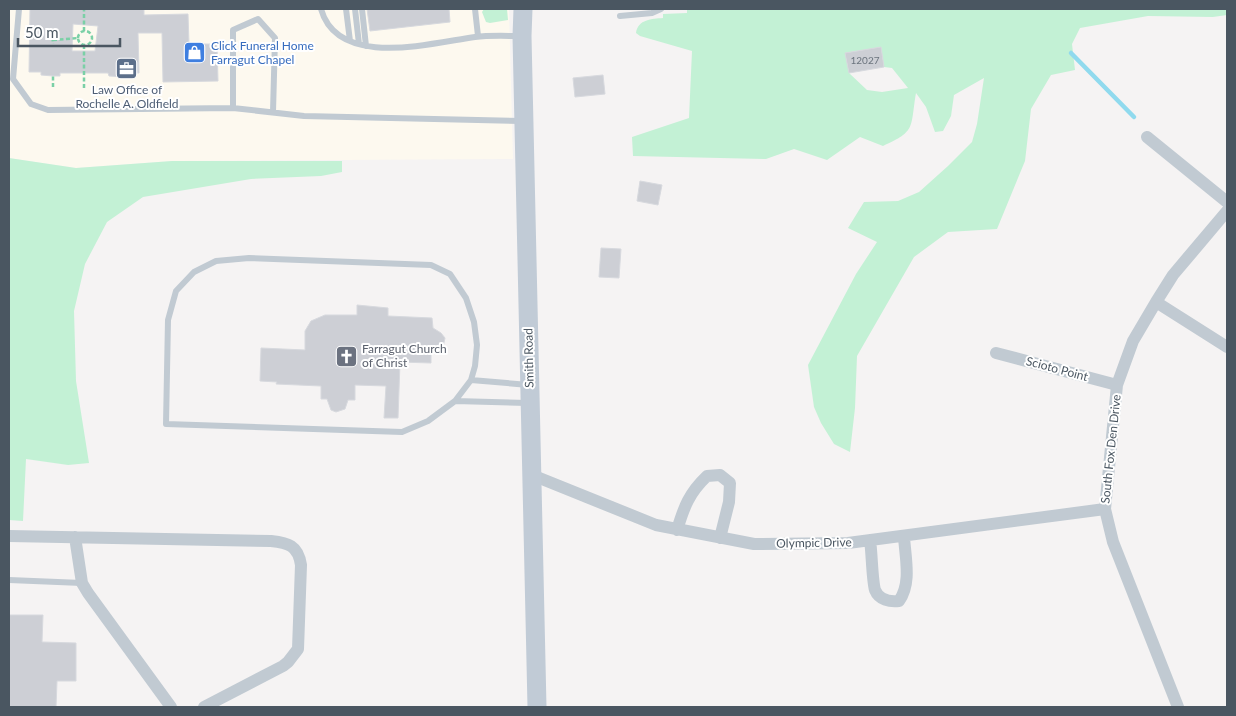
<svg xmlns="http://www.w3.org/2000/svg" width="1236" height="716" font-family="Lato,sans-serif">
<rect width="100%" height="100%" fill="#f5f3f3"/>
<path fill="#fdf9ef" d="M9 9H509L513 159 172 161 76 168 9 158Z"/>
<path fill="#c3f1d5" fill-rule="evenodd" d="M484 9H507L508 20 490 23 486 22 482 12Z
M687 9H1227V15L1213 17 1148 16 1080 28 1072 44 1075 70 1051 75 1031 109 1025 161 997 229 948 232 914 257 857 356 855 408 850 452 834 444 821 423 814 407 808 365 856 274 877 242 848 228 864 202 898 201 919 192 948 166 972 142 977 124 984 78 954 95 951 116 943 131 935 132 926 107 916 93C910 127 917 131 883 146L860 137 827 160 794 149 766 159 633 156 632 137 689 118 692 51 640 36 636 33C638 19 652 19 663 18V14L687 13ZM881 47 884 67 892 68 908 88 882 92 867 90 849 73 845 53Z
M9 158 76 168 172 161H342V172L321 176 251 179 143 197 107 222 85 264 74 311 76 381 89 463 68 465 26 459 23 521 9 520Z"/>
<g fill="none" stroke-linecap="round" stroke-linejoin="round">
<path stroke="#90daee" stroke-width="4.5" d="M1071 53 1134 117"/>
</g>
<path fill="#cdcfd5" stroke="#d7d9de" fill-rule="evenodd" d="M30 9H144V15L188 14 189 44H217L218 81 163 82 162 33H138L139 73H126L125 77 109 76 108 73H60V76H53L41 75V72H29ZM73 24 98 26 95 51H72Z
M367 9H449L450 22 370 31Z
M881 47 884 67 849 73 845 53Z
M603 75 605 94 575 97 573 78Z
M640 181 662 185 658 205 637 201Z
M601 248 621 249 619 278 599 277Z
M357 305 388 308V316L432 318 433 328 441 333 445 338 443 347 431 352V363L400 362 398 418H384L386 386 355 385V400H348L345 409 336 412 331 410 327 399H321V386L276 384 277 382 260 381 261 348 305 350V331L311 321 325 315H357Z
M9 615H43L42 642 76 643V681H57L56 707H9Z"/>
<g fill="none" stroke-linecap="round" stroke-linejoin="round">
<path stroke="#7ad0a6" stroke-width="2.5" stroke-dasharray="4 2.5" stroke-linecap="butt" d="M52 31 53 44
M84 31V9
M78 38a7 7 0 1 1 14 0a7 7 0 1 1-14 0Z
M53 40 78 38
M53 87V76
M84 88V45"/>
<path stroke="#c1cad2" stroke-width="6" d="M19 9 13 79 31 104 48 110 233 108 304 116 522 121
M321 9C338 69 431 43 475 37 490 35 506 36 521 36
M346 9 350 41
M355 9 359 44
M362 9 366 46
M475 9 478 36
M620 16 652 13 661 9
M233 108V30L258 19 275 38 273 112
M471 380 529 385
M455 401 471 380 475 366 477 345 474 322 466 298 450 274 431 265 249 258 216 261 194 272 176 291 168 320 166 424 402 432 428 421 455 401 527 403
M9 580 82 583"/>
<path stroke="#c1cad2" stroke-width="12" d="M1147 137 1227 202
M1156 302 1227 347
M996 353 1117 385
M532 475 656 525 754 544 848 543 1105 509
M677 530C684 507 689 493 707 476L720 475 730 483 729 502 720 538
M9 536 271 541C288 543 298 545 301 565L298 649 288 662 283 666 204 707
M75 537 82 583 88 593 171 707
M870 540C872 553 872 579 875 590 879 600 890 602 899 601 912 583 905 557 904 536
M1178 707 1113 542 1105 509 1117 385 1133 341 1156 302 1173 275 1227 211"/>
<path stroke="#c1cbd6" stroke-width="19" d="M523 9 522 36 537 707"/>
</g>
<defs>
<symbol id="shop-square" viewBox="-11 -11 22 22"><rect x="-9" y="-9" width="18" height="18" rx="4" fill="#3f7fe0" stroke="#fff"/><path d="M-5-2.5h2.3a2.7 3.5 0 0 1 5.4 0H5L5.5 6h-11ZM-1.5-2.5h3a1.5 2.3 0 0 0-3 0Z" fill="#fff"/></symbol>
<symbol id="office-square" viewBox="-11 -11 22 22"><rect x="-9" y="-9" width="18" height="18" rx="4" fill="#5c6f8a" stroke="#fff"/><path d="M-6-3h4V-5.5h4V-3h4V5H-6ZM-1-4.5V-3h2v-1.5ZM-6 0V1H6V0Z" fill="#fff"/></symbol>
<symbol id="church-square" viewBox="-11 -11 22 22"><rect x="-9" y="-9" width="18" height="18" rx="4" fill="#6b7280" stroke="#fff"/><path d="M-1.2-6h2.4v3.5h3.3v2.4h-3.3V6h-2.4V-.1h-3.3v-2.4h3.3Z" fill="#fff"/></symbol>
</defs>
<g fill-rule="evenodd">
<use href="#shop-square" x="182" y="40" width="25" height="25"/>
<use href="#office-square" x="114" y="56" width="25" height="25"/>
<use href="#church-square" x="334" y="344" width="25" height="25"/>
</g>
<g text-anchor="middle" stroke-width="4" stroke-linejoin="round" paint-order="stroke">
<g font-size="10" fill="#6b747e">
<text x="865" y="64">12027</text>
</g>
<g font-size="12" fill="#366cbe" stroke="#fff" text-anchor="start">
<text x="211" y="50">Click Funeral Home<tspan x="211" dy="14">Farragut Chapel</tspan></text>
</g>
<g font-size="12" fill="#4e5e75" stroke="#fff">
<text x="127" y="94">Law Office of<tspan x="127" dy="14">Rochelle A. Oldfield</tspan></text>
</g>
<g font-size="12" fill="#5b616d" stroke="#fff" text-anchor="start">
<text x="362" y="353">Farragut Church<tspan x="362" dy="14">of Christ</tspan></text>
</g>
<g font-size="12" fill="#4a5661" stroke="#fff">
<text transform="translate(529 358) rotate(-91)" y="4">Smith Road</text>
<text transform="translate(1057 369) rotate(15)" y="4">Scioto Point</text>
<text transform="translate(1111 449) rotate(-84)" y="4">South Fox Den Drive</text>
<text transform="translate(814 543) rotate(-1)" y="4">Olympic Drive</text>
</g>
</g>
<rect width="1236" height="716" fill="none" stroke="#4a5661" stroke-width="20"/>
<path d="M18 38v8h102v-8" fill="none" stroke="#4a5661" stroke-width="2.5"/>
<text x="25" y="38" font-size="15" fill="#4a5661" stroke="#ffffff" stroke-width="4" paint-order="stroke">50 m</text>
</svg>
